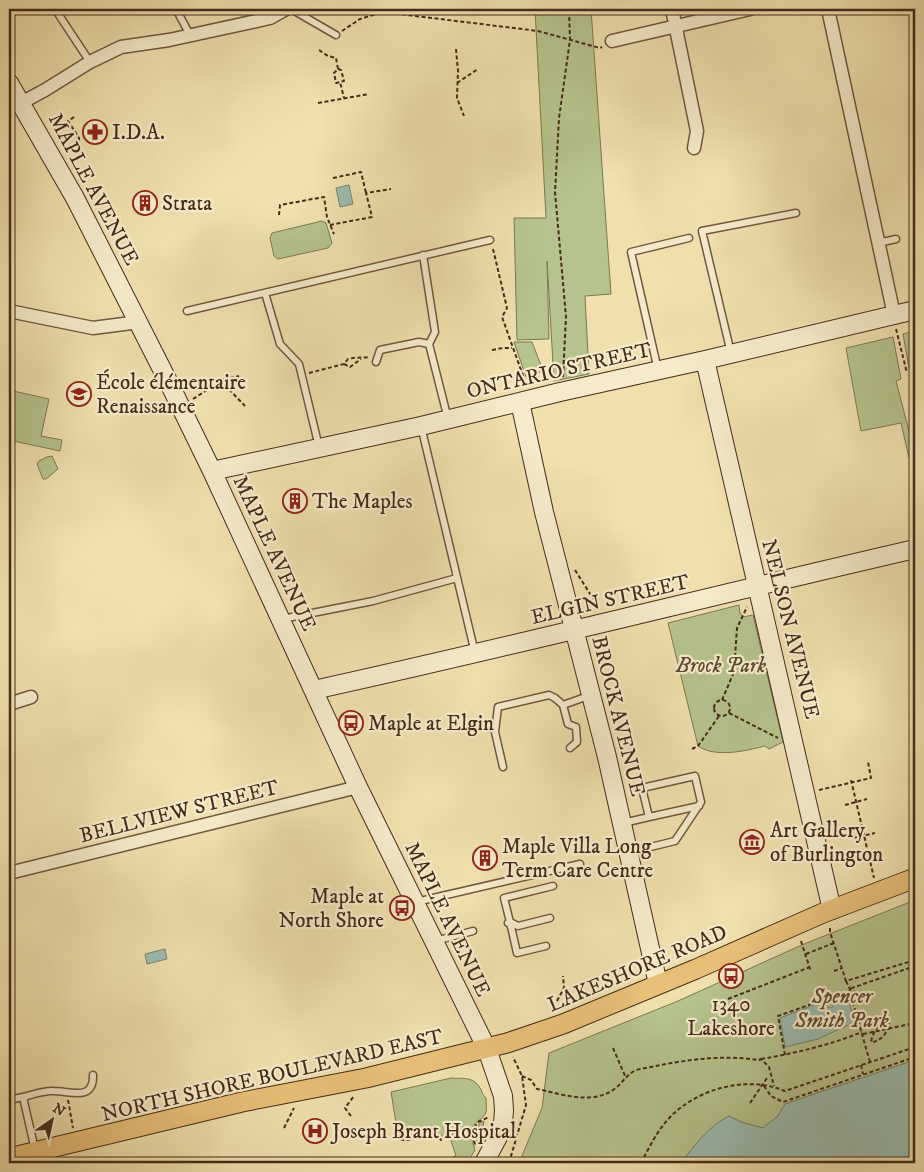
<svg xmlns="http://www.w3.org/2000/svg" width="924" height="1172" font-family="'IM FELL DW Pica',serif">
<rect width="100%" height="100%" fill="#efe0ae"/>
<filter id="stains"><feTurbulence type="fractalNoise" baseFrequency=".004" numOctaves="4"/><feColorMatrix values="0 0 0 0 .2 0 0 0 0 .09 0 0 0 0 .02 0 0 0 .5 -.17"/></filter>
<radialGradient id="worn" r=".72"><stop offset=".6" stop-color="#630" stop-opacity="0"/><stop offset="1" stop-color="#630" stop-opacity=".3"/></radialGradient>
<path fill="#b6c38c" stroke="#7e7753" d="M535 9H591L611 294 585 296 589 374 554 381 547 261 549 339 517 340 514 218H546Z
M322 221 326 223 332 243 328 248 278 259 274 256 270 238 272 233Z
M915 331V372L909 368 903 334Z
M893 337 901 379 896 381 909 431H911L915 448V457L909 458 901 423 861 431 846 348Z
M514 342H532L542 368 539 373 526 377Z
M9 390 49 399 41 436 62 440 60 451 9 440Z
M52 456 58 469 46 479H43L37 464 39 461 47 457Z
M739 605 740 613 743 617 753 615 783 742 769 749 765 746C746 751 715 758 698 746L668 623Z
M915 900V1060L785 1104 778 1116 763 1128 741 1122 729 1116C708 1127 695 1145 681 1163H519L542 1108 549 1053 678 1001 804 944Z
M451 1078C463 1079 473 1076 480 1088 483 1092 482 1095 486 1098 486 1103 487 1108 486 1112 484 1119 475 1121 473 1127L443 1137 442 1135 433 1138 420 1137 404 1140 403 1138H401L396 1123 391 1092Z
M484 1121 482 1131 477 1144 476 1130 479 1126V1123Z
M473 1130 474 1135 473 1143 475 1150 467 1163H446V1160L456 1156 450 1138Z"/>
<path fill="#9bbcb0" stroke="#798274" d="M349 185 353 204 340 207 336 188Z
M165 949 167 959 147 964 145 954Z
M848 999 855 1022 818 1039 785 1047 780 1018 824 1001 829 1008 833 1007 834 1001 838 1000V1002Z
M915 1060V1163H681C695 1145 708 1127 729 1116L741 1122 763 1128 778 1116 785 1104Z"/>
<g fill="none" stroke-linecap="round" stroke-linejoin="round">
<defs>
<path id="lane" d="M55 9 90 62
M176 9 190 35
M291 9 336 35
M878 243 896 239
M423 255 435 332 429 344 448 419
M265 293 280 344 299 364 319 447
M187 311 490 240
M731 353 702 231 796 213
M376 362 380 350 419 342 429 344
M658 370 631 252 689 238
M421 426 475 653
M282 619 373 601 457 578
M570 748 577 742 576 727 568 724 563 705 591 695
M503 767 495 732 498 707 549 695 555 698 563 705
M623 823 649 817
M630 852 675 841 701 802 695 776 642 788 649 817 699 806
M416 902 580 864
M510 922 517 953 546 946
M510 922 518 926 550 918
M508 923 510 922 504 898 553 886
M435 941 473 931
M23 1097C32 1095 44 1090 54 1091 69 1091 94 1102 93 1075
M9 1100 23 1097 38 1163"/>
<path id="street" d="M672 9 697 131 694 148
M828 9 894 315
M612 41 750 9
M21 103 45 90 90 62 121 47 169 40 270 18 286 9
M9 311 93 328 139 322
M9 704 31 697
M9 873 358 787"/>
<path id="secondary" d="M9 83 75 198 170 385 212 471 358 787 487 1049 503 1096 504 1110 503 1124 498 1137 484 1163
M705 360C746 543 791 726 832 910
M520 402 544 512 607 757 658 984
M212 471 421 426 560 392 705 360 915 310
M314 690C515 646 715 595 915 549"/>
<path id="primary" d="M9 1158 242 1102 366 1078 507 1043 563 1024 696 969 823 913 915 878"/>
</defs>
<use href="#lane" stroke="#70583f" stroke-width="9"/>
<use href="#street" stroke="#70583f" stroke-width="15"/>
<use href="#secondary" stroke="#462b1a" stroke-width="20"/>
<use href="#primary" stroke="#462b1a" stroke-width="21"/>
<path stroke="#462b1a" stroke-width="2" stroke-dasharray="4 2.5" stroke-linecap="butt" d="M342 31 360 19 383 12 538 31 600 48 602 47
M456 49 458 71 457 98 464 116
M319 50 328 56 336 58 338 69 334 73 336 83 340 82 344 98
M338 69 341 70 344 81 340 82
M457 83 478 69
M318 103 369 94
M74 117 68 121 79 138 78 154
M68 138 76 132
M333 178 361 172 366 193
M279 215 280 205 324 197 327 217 334 234
M330 225 372 217 366 193 391 189
M493 249 507 308 502 317 526 384
M896 329 907 373
M492 350 503 348H512
M344 364 350 367 361 359
M309 373 344 364 348 359C356 357 362 358 370 357
M563 377 566 317 555 192 559 118 570 40 569 9
M220 380 245 406
M193 399 210 388 211 382 239 376
M575 570 599 608
M714 708a8 8 0 1 1 16 0a8 8 0 1 1-16 0Z
M722 700 734 672 737 628 747 607
M729 713 778 738
M692 749 698 746 719 716
M851 780 874 878
M819 790 871 778 868 762
M845 805 867 799
M853 838 875 833
M830 928V932L846 981 915 960
M801 941 811 972
M806 954 834 943
M834 971 842 968
M846 981 850 989 860 994
M728 999 810 967
M557 1001 564 988 563 976
M887 1021 890 1025C886 1033 881 1042 871 1042 873 1032 877 1025 887 1021Z
M863 1034 915 1023
M613 1048 626 1078
M785 1055 778 1016 820 1001
M761 1059C796 1053 830 1045 862 1032
M870 1062 849 989 915 966
M861 1065 863 1074
M522 1076 531 1080 537 1089C562 1094 590 1105 613 1090 622 1084 626 1075 636 1070 678 1061 717 1054 759 1060L761 1059 769 1067 774 1086
M764 1086 771 1096 783 1102 915 1057
M68 1100 73 1128
M750 1103 767 1078
M351 1116 345 1108 354 1096
M284 1128 294 1108
M474 1128 475 1136 474 1142 477 1146
M400 1139C408 1142 413 1138 422 1137 428 1137 433 1139 439 1138L441 1140 474 1128 478 1122 489 1117
M442 1158 444 1163
M509 1163 526 1105 522 1076 513 1057
M641 1163C648 1150 655 1135 664 1124 691 1090 745 1074 785 1091L915 1047"/>
<use href="#lane" stroke="#f5ebca" stroke-width="6"/>
<use href="#street" stroke="#f5ebca" stroke-width="12"/>
<use href="#secondary" stroke="#f5ebca" stroke-width="18"/>
<use href="#primary" stroke="#e8c077" stroke-width="19"/>
</g>
<defs>
<symbol id="pharmacy-ring" viewBox="-11 -11 22 22"><circle r="9.5" fill="#f5ebca" stroke="#8f2418" stroke-width="1.5"/><path d="M-2-6h4v4h4v4h-4v4h-4v-4h-4v-4h4Z" fill="#8f2418"/></symbol>
<symbol id="building-ring" viewBox="-11 -11 22 22"><circle r="9.5" fill="#f5ebca" stroke="#8f2418" stroke-width="1.5"/><path d="M-4-6H4V6H1V3H-1V6H-4ZM-2.5-4.3h1.7v1.8h-1.7ZM.8-4.3h1.7v1.8H.8ZM-2.5-1h1.7V.8h-1.7ZM.8-1h1.7V.8H.8Z" fill="#8f2418"/></symbol>
<symbol id="school-ring" viewBox="-11 -11 22 22"><circle r="9.5" fill="#f5ebca" stroke="#8f2418" stroke-width="1.5"/><path d="M0-5L7-2L0 1L-7-2ZM-4 1L0 2.5L4 1V4Q0 6-4 4Z" fill="#8f2418"/></symbol>
<symbol id="bus-ring" viewBox="-11 -11 22 22"><circle r="9.5" fill="#f5ebca" stroke="#8f2418" stroke-width="1.5"/><path d="M-5-6H5V4H4V6H2V4H-2V6H-4V4H-5ZM-3.5-4V0h7V-4ZM-3.5 1.2v1.5H-2V1.2ZM2 1.2v1.5H3.5V1.2Z" fill="#8f2418"/></symbol>
<symbol id="museum-ring" viewBox="-11 -11 22 22"><circle r="9.5" fill="#f5ebca" stroke="#8f2418" stroke-width="1.5"/><path d="M0-6L6-3V-2H-6V-3ZM-5-1h2V3h-2ZM-1-1h2V3h-2ZM3-1h2V3H3ZM-6 4H6V6H-6Z" fill="#8f2418"/></symbol>
<symbol id="hospital-ring" viewBox="-11 -11 22 22"><circle r="9.5" fill="#f5ebca" stroke="#8f2418" stroke-width="1.5"/><path d="M-5-5h3v3.5h4V-5h3V5h-3V1.5h-4V5h-3Z" fill="#8f2418"/></symbol>
</defs>
<g fill-rule="evenodd">
<use href="#pharmacy-ring" x="81" y="118" width="28" height="28"/>
<use href="#building-ring" x="131" y="189" width="28" height="28"/>
<use href="#school-ring" x="65" y="380" width="28" height="28"/>
<use href="#building-ring" x="281" y="487" width="28" height="28"/>
<use href="#bus-ring" x="337" y="709" width="28" height="28"/>
<use href="#museum-ring" x="738" y="828" width="28" height="28"/>
<use href="#building-ring" x="471" y="844" width="28" height="28"/>
<use href="#bus-ring" x="388" y="894" width="28" height="28"/>
<use href="#bus-ring" x="717" y="962" width="28" height="28"/>
<use href="#hospital-ring" x="301" y="1117" width="28" height="28"/>
</g>
<g text-anchor="middle" stroke-width="4.5" stroke-linejoin="round" paint-order="stroke">
<g font-size="21" fill="#462b1a" stroke="#f5ebca" text-anchor="start">
<text x="112" y="139">I.D.A.</text>
<text x="162" y="210">Strata</text>
<text x="96" y="389">École élémentaire<tspan x="96" dy="24">Renaissance</tspan></text>
<text x="312" y="508">The Maples</text>
<text x="368" y="730">Maple at Elgin</text>
<text x="770" y="837">Art Gallery<tspan x="770" dy="24">of Burlington</tspan></text>
<text x="502" y="853">Maple Villa Long<tspan x="502" dy="24">Term Care Centre</tspan></text>
<text x="384" y="903" text-anchor="end">Maple at<tspan x="384" dy="24">North Shore</tspan></text>
<text x="731" y="1011" text-anchor="middle">1340<tspan x="731" dy="24">Lakeshore</tspan></text>
<text x="332" y="1138">Joseph Brant Hospital</text>
</g>
<g font-size="21" fill="#462b1a" stroke="#f5ebca">
<text transform="translate(94 189) rotate(62)" y="7">MAPLE AVENUE</text>
<text transform="translate(559 370) rotate(-13)" y="7">ONTARIO STREET</text>
<text transform="translate(275 553) rotate(65)" y="7">MAPLE AVENUE</text>
<text transform="translate(610 599) rotate(-13)" y="7">ELGIN STREET</text>
<text transform="translate(791 629) rotate(76)" y="7">NELSON AVENUE</text>
<text transform="translate(619 716) rotate(76)" y="7">BROCK AVENUE</text>
<text transform="translate(179 811) rotate(-14)" y="7">BELLVIEW STREET</text>
<text transform="translate(448 919) rotate(64)" y="7">MAPLE AVENUE</text>
<text transform="translate(637 968) rotate(-23)" y="7">LAKESHORE ROAD</text>
<text transform="translate(272 1075) rotate(-13)" y="7">NORTH SHORE BOULEVARD EAST</text>
</g>
<g font-size="21" font-style="italic" fill="#5c4931" stroke="#f5ebca">
<text x="721" y="672">Brock Park</text>
<text x="842" y="1003">Spencer<tspan x="842" dy="24">Smith Park</tspan></text>
</g>
</g>
<rect width="924" height="1172" fill="none" stroke="#efe0ae" stroke-width="30"/>
<rect x="10" y="10" width="904" height="1152" fill="none" stroke="#462b1a" stroke-width="2.5"/>
<rect x="15" y="15" width="894" height="1142" fill="none" stroke="#462b1a"/>
<g transform="translate(52 1120) rotate(34)" stroke="#f5ebca" stroke-width="4" paint-order="stroke">
<path d="M0-4L9 19L0 12L-9 19Z" fill="#462b1a"/>
<text y="-8" font-size="14" font-weight="bold" text-anchor="middle" fill="#462b1a">N</text>
</g>
<rect width="100%" height="100%" filter="url(#stains)"/>
<rect width="100%" height="100%" fill="url(#worn)"/>
</svg>
